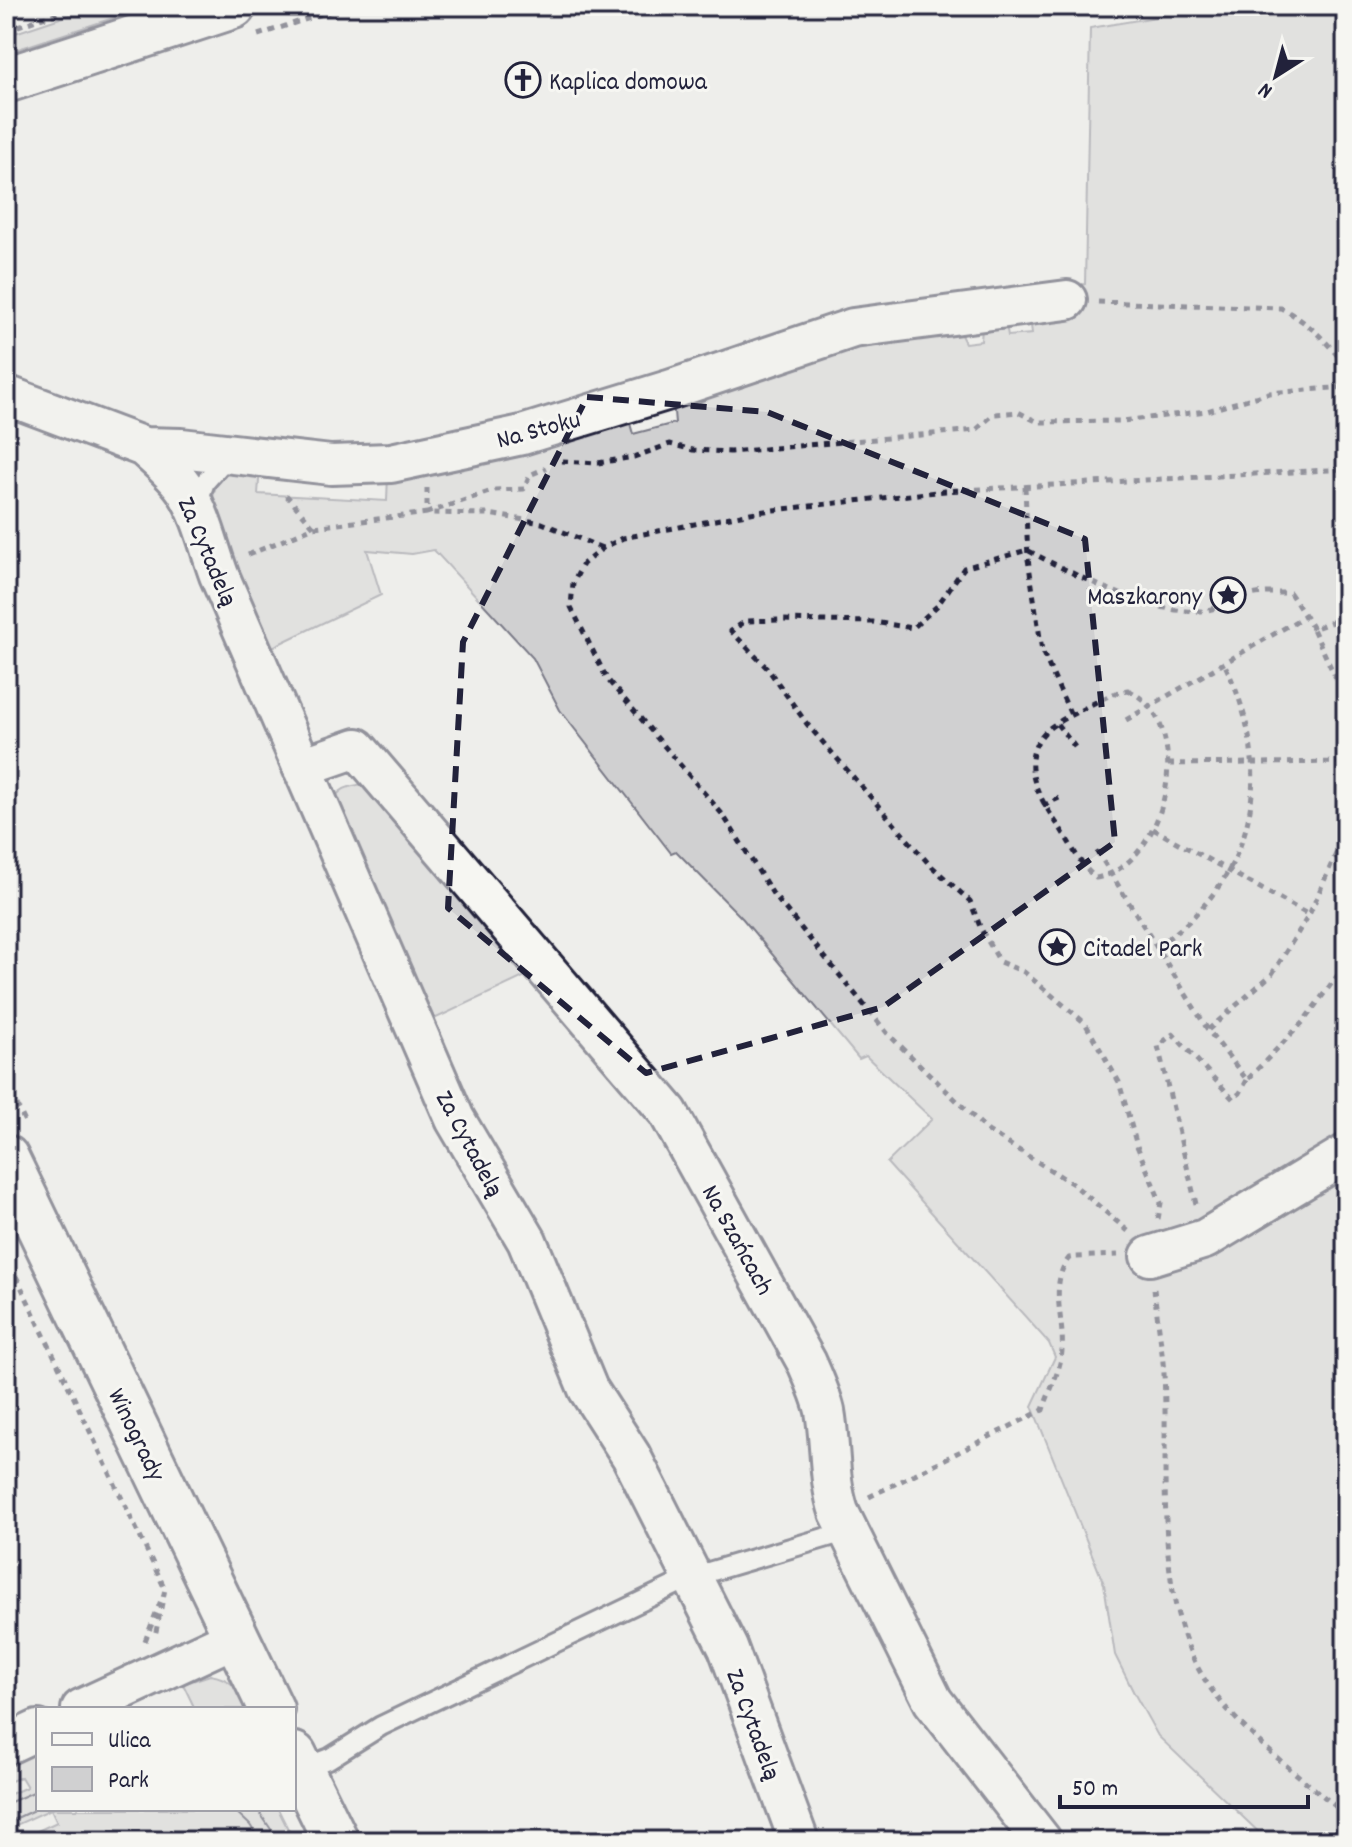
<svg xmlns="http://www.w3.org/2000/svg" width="1352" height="1847" font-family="Dekko,sans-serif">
<rect width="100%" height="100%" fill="#eeeeeb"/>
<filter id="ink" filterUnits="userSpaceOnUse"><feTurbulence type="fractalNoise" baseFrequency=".0125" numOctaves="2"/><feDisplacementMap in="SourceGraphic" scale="16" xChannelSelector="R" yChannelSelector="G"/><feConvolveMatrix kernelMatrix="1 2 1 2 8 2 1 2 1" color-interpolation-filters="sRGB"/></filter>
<g filter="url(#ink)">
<path fill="#d0d0d1" stroke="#797986" stroke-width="2" d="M96 6H150L6 53V36Z
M1222 6H1346V1841H1268L1158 1736 1134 1693 1115 1655 1104 1584 1032 1406 1055 1357 1049 1343 887 1163 932 1119 866 1056 859 1059 743 919 676 851 671 853 560 710 533 658 434 550 412 554 367 550 381 595 264 651 211 505 216 485 228 471 260 467 258 494 387 501 388 474 627 413 633 434 675 423 673 400 825 347 960 333 965 343 981 341 982 328 1005 318 1008 336 1032 334 1030 315 1076 285 1085 284 1090 28Z
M369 783 532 973 430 1021 332 804C338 786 352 786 369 783Z
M210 1675C232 1678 241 1692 254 1709H195L183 1684Z
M38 1749V1809H278L294 1841H16L57 1822 51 1809 12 1827 6 1813V1796L27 1787 21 1777 6 1783V1764Z"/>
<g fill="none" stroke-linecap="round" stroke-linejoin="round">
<defs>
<path id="lane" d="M196 507 205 482 229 455
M301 1769 330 1758 381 1726 692 1577 848 1531"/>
<path id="street" d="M6 395 144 447 181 448 331 465 391 463 522 435 669 390 853 328 1067 300
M144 447C159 461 176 474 187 492 202 516 209 548 219 575L455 1119 527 1241 588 1389 631 1456 728 1648 799 1841
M302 767 357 748 668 1112 807 1363C814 1379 821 1394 825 1411 831 1445 828 1479 839 1512L933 1701 1042 1841
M1150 1256 1205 1239 1346 1154
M81 1709 236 1637
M6 1745 38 1730"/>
<path id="secondary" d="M6 80 233 6
M6 1158 271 1709
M294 1755 336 1841"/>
</defs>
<use href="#lane" stroke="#22223b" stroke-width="24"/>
<use href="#street" stroke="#22223b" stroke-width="44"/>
<use href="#secondary" stroke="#22223b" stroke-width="50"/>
<path stroke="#22223b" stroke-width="5" stroke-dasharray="6 6" stroke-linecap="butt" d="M6 30 80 6
M258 35 347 6
M1098 302 1281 308C1311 324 1325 340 1346 366
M562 461 598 463 634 457 670 444 693 450 730 452 976 430 994 414 1018 412 1038 422 1122 421 1207 411 1269 393 1346 387
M1025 487 1028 559 1042 651 1071 715
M427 488V513L495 490 524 489 530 475 546 468
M286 495 314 527
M248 555 314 527 427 513 489 514 542 523 602 548
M1346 617 1313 629 1340 687 1346 729
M1128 690C1198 723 1168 865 1096 878 1079 864 1072 846 1060 828 1041 801 1016 763 1045 732 1053 724 1067 717 1077 712 1093 704 1110 693 1128 690Z
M1126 720 1305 616 1313 629
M1057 724 1075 747
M1168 764 1346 762
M1043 806 1061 797
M1153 829 1309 915
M1346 831 1309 915 1272 974 1208 1030 1247 1080 1303 1022 1346 964
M1097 851 1208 1030
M1157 947C1170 937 1183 928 1195 915 1265 844 1267 749 1224 663
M6 1083 27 1126
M1196 1204 1158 1046 1173 1034 1233 1099 1240 1093 1247 1080
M1158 1219 1161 1203 1137 1146 1119 1082 1085 1023 1024 972 1000 962 981 929 970 901 929 864 807 724 768 669 731 631 746 621 779 620 873 622 913 628 937 606 964 568 1027 550C1071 573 1151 615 1200 611 1217 610 1232 601 1247 596 1261 592 1276 593 1290 593L1305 616
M1128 1231 1073 1184 988 1131 888 1034 773 894 723 815 607 679 571 607 573 583 583 564 603 548 623 538 756 512 945 491 1346 469
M6 1255 165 1589 155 1636
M1154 1289C1157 1317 1162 1346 1164 1374 1169 1469 1152 1597 1205 1680 1236 1729 1301 1777 1346 1815
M869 1497 1043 1410C1049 1391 1061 1370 1062 1350 1065 1320 1048 1285 1069 1258L1075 1257 1118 1255
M145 1641 162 1598"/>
<use href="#lane" stroke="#f6f6f2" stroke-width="18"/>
<use href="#street" stroke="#f6f6f2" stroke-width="38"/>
<use href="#secondary" stroke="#f6f6f2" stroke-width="44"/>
<path stroke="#22223b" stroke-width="2" d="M6 1804 38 1790
M233 1809 250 1825 260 1841
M257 1809 279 1841
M6 1823 38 1808"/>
</g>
</g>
<path d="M0 0H1352V1847H0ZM587 397 767 412 1085 539 1115 842 883 1007 646 1073 448 908 463 642Z" fill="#eeeeeb" fill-opacity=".55" fill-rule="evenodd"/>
<path fill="none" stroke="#22223b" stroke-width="6" stroke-dasharray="16 10" stroke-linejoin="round" d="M587 397 767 412 1085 539 1115 842 883 1007 646 1073 448 908 463 642Z"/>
<defs>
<symbol id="church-ring" viewBox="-11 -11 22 22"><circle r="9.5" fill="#f6f6f2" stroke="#22223b" stroke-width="1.5"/><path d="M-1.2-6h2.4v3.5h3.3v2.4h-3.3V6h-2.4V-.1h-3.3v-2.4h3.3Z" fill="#22223b"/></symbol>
<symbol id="sight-ring" viewBox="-11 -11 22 22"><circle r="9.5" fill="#f6f6f2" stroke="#22223b" stroke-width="1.5"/><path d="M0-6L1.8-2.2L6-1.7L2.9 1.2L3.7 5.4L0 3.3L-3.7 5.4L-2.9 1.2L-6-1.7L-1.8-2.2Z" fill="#22223b"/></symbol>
</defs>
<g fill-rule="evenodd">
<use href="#church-ring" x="503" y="60" width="40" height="40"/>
<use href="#sight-ring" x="1208" y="575" width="40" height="40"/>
<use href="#sight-ring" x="1037" y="927" width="40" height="40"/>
</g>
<g text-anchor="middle" stroke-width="6" stroke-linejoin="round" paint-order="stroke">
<g font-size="26" fill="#22223b" stroke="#f6f6f2" text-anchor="start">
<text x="549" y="89">Kaplica domowa</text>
<text x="1202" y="604" text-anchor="end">Maszkarony</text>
<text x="1083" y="956">Citadel Park</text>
</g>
<g font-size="26" fill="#22223b" stroke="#f6f6f2">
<text transform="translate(538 428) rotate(-15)" y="9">Na Stoku</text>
<text transform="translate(209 551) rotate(67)" y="9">Za Cytadelą</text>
<text transform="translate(471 1143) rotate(62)" y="9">Za Cytadelą</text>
<text transform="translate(739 1239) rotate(61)" y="9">Na Szańcach</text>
<text transform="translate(138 1434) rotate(64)" y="9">Winogrady</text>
<text transform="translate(755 1724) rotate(70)" y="9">Za Cytadelą</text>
</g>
</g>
<rect width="1352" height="1847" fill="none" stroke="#f6f6f2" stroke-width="32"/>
<rect x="16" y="16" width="1320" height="1815" fill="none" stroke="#22223b" stroke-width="3" filter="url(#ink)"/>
<rect x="36" y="1707" width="260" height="104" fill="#f6f6f2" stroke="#a1a1a9" stroke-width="2"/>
<rect x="52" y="1733" width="40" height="12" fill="#f6f6f2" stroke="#a1a1a9" stroke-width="2"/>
<text x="108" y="1747" font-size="24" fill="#22223b">Ulica</text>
<rect x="52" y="1767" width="40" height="24" fill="#d0d0d1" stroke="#a1a1a9" stroke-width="2"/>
<text x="108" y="1787" font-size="24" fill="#22223b">Park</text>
<g transform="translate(1276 76) rotate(216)" stroke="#f6f6f2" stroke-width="6" paint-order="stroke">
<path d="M0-6L14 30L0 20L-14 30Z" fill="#22223b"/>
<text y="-12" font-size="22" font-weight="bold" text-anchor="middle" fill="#22223b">N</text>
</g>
<path d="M1060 1795v12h248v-12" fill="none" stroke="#22223b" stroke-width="4"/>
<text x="1072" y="1795" font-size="24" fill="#22223b" stroke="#f6f6f2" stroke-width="6" paint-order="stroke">50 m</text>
</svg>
